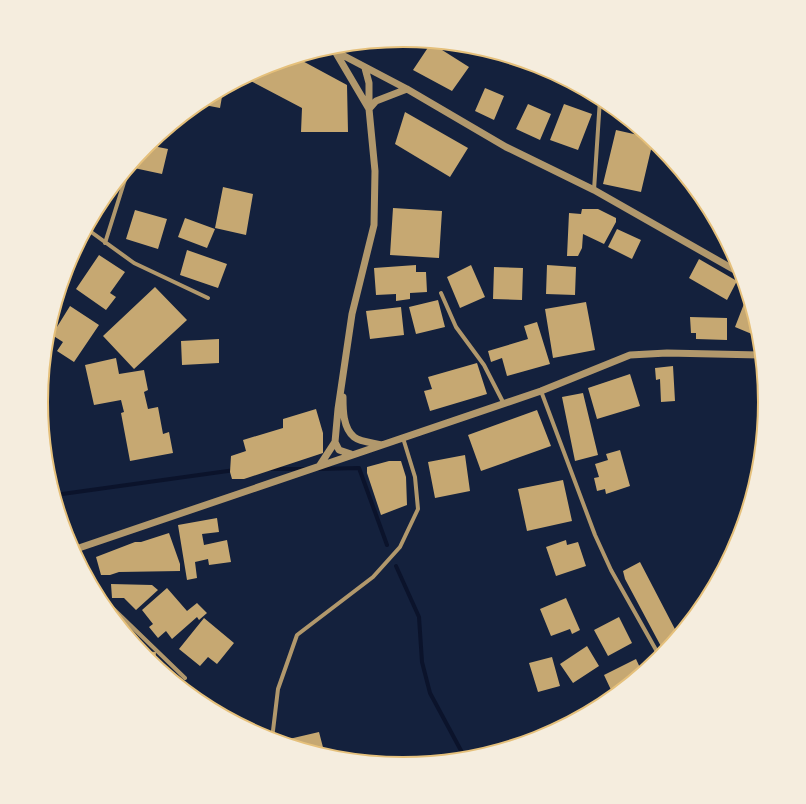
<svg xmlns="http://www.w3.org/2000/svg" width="806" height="804" font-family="'Noto Sans',sans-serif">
<rect width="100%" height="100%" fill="#14213d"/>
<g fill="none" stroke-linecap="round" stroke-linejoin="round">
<path stroke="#0b132b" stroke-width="4" d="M269 469H307
M319 469 359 468 387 545
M55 495 235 470
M396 566 419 617 422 662 430 693 465 758"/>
</g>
<path fill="#c6a872" d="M431 43 469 67 452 91 413 70Z
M297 58 347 85 348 132H301L302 108 245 78 265 67Z
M485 88 504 96 494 120 475 111Z
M223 91 220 108 199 104 202 101Z
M528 104 551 114 540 140 516 129Z
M564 104 592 114 578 150 550 140Z
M405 112 468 148 450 177 395 144Z
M616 130 647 137 653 141 641 192 603 184Z
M148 145 168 149 162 174 134 168 136 160Z
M223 187 253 194 246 235 215 228Z
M393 208 442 211 439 258 390 255Z
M582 209H598L616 218V222L604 244 583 234 582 248 578 256H567L569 213 581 214Z
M135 210 167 219 158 249 126 239Z
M185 218 215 229 207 248 178 237Z
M617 229 641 240 632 259 608 247Z
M187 250 227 264 218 288 180 275Z
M99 255 125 272 110 293 116 297 106 310 76 289Z
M699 259 737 281 727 300 689 278Z
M416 265V272H426L427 292 410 293V299L396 301V294L376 295 374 268Z
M471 265 485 297 460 308 447 277Z
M547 265 576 267 575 295 546 294Z
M494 267 523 268 522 300 493 299Z
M155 287 187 320 134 369 103 336Z
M747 296 758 332 759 337 735 327Z
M438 300 445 327 416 334 409 307Z
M586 302 595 350 553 358 545 309Z
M70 306 99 325 74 362 57 351 63 342 52 335Z
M401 307 404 335 370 339 366 311Z
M690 317 727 318V340L696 339V333H691Z
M537 322 550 364 507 376 502 358 491 362 488 351 528 339 524 326Z
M219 339V363L182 365 181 341Z
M116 358 119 374 144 370 148 390 144 392 148 409 158 407 163 434 169 432 173 453 130 461 121 413 124 412 121 400 94 405 85 365Z
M477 363 487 394 430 411 424 391 432 389 428 377Z
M673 366 675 401 661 402 660 379 656 380 655 368Z
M630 374 640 406 597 419 588 388Z
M760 377H762L765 402 763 424H760Z
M583 393 598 455 575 461 562 397Z
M316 409 323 433V453L244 479H232L230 472 231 456 246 451 243 440 283 428V419Z
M537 410 551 446 481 471 468 435Z
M620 450 630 486 606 494 605 489 597 491 594 478 599 477 595 464 608 460 606 454Z
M465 455 470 491 435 498 428 462Z
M389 461H401L406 477 407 505 381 515 367 473V467Z
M563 480 572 521 527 531 518 489Z
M217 518 219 532 202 534 204 545 227 540 231 562 209 565 208 559 195 562 197 578 187 580 178 525Z
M169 533 180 564V571L119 572 110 575H101L96 557 135 542H141Z
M566 540 567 545 578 542 586 566 556 576 546 547Z
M640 562 678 635 664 652 625 579 623 571Z
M111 584 152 585 158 590 136 610 124 598H112Z
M167 588 187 611 197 603 207 613 199 620 197 617 172 639 166 631 158 638 149 627 153 624 142 610Z
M566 598 580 630 572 634 570 629 551 636 540 609Z
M619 617 632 643 608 656 594 630Z
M204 618 234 643 217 664 208 657 200 666 179 649Z
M587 646 599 666 573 683 560 664Z
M142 651 156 652 155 665 147 658Z
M552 657 560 686 538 692 529 663Z
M636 659 642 672 626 685 612 692 604 675Z
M319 732 325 755 290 744 289 739Z"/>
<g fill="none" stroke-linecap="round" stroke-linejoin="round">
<path stroke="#b1986c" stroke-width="4" d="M594 190 600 99
M87 229 134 263 208 298
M105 243 128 170
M441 293 456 327 484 365 504 404
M541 391 595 535 611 570 660 657
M77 549 85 570
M97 593 185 678
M272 739 278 689 297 635 373 577 400 547 418 509 415 477 403 438"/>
<path stroke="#b1986c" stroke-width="7" d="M329 48 407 89 506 147 594 190 740 273
M336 53 369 109 376 101 407 89
M343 397C343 410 343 428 354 437 360 442 374 443 382 445
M351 454 339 450 335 442 338 409 352 314 374 225 375 171 369 109V83L365 68
M320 465 335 442
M73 550 541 391 630 355 667 353 760 355"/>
</g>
<path d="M0 0H806V804H0ZM48 402a355 355 0 1 1 710 0a355 355 0 1 1-710 0Z" fill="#f5edde" fill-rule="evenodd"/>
<path fill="none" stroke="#e5c07b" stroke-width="2" d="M48 402a355 355 0 1 1 710 0a355 355 0 1 1-710 0Z"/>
</svg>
